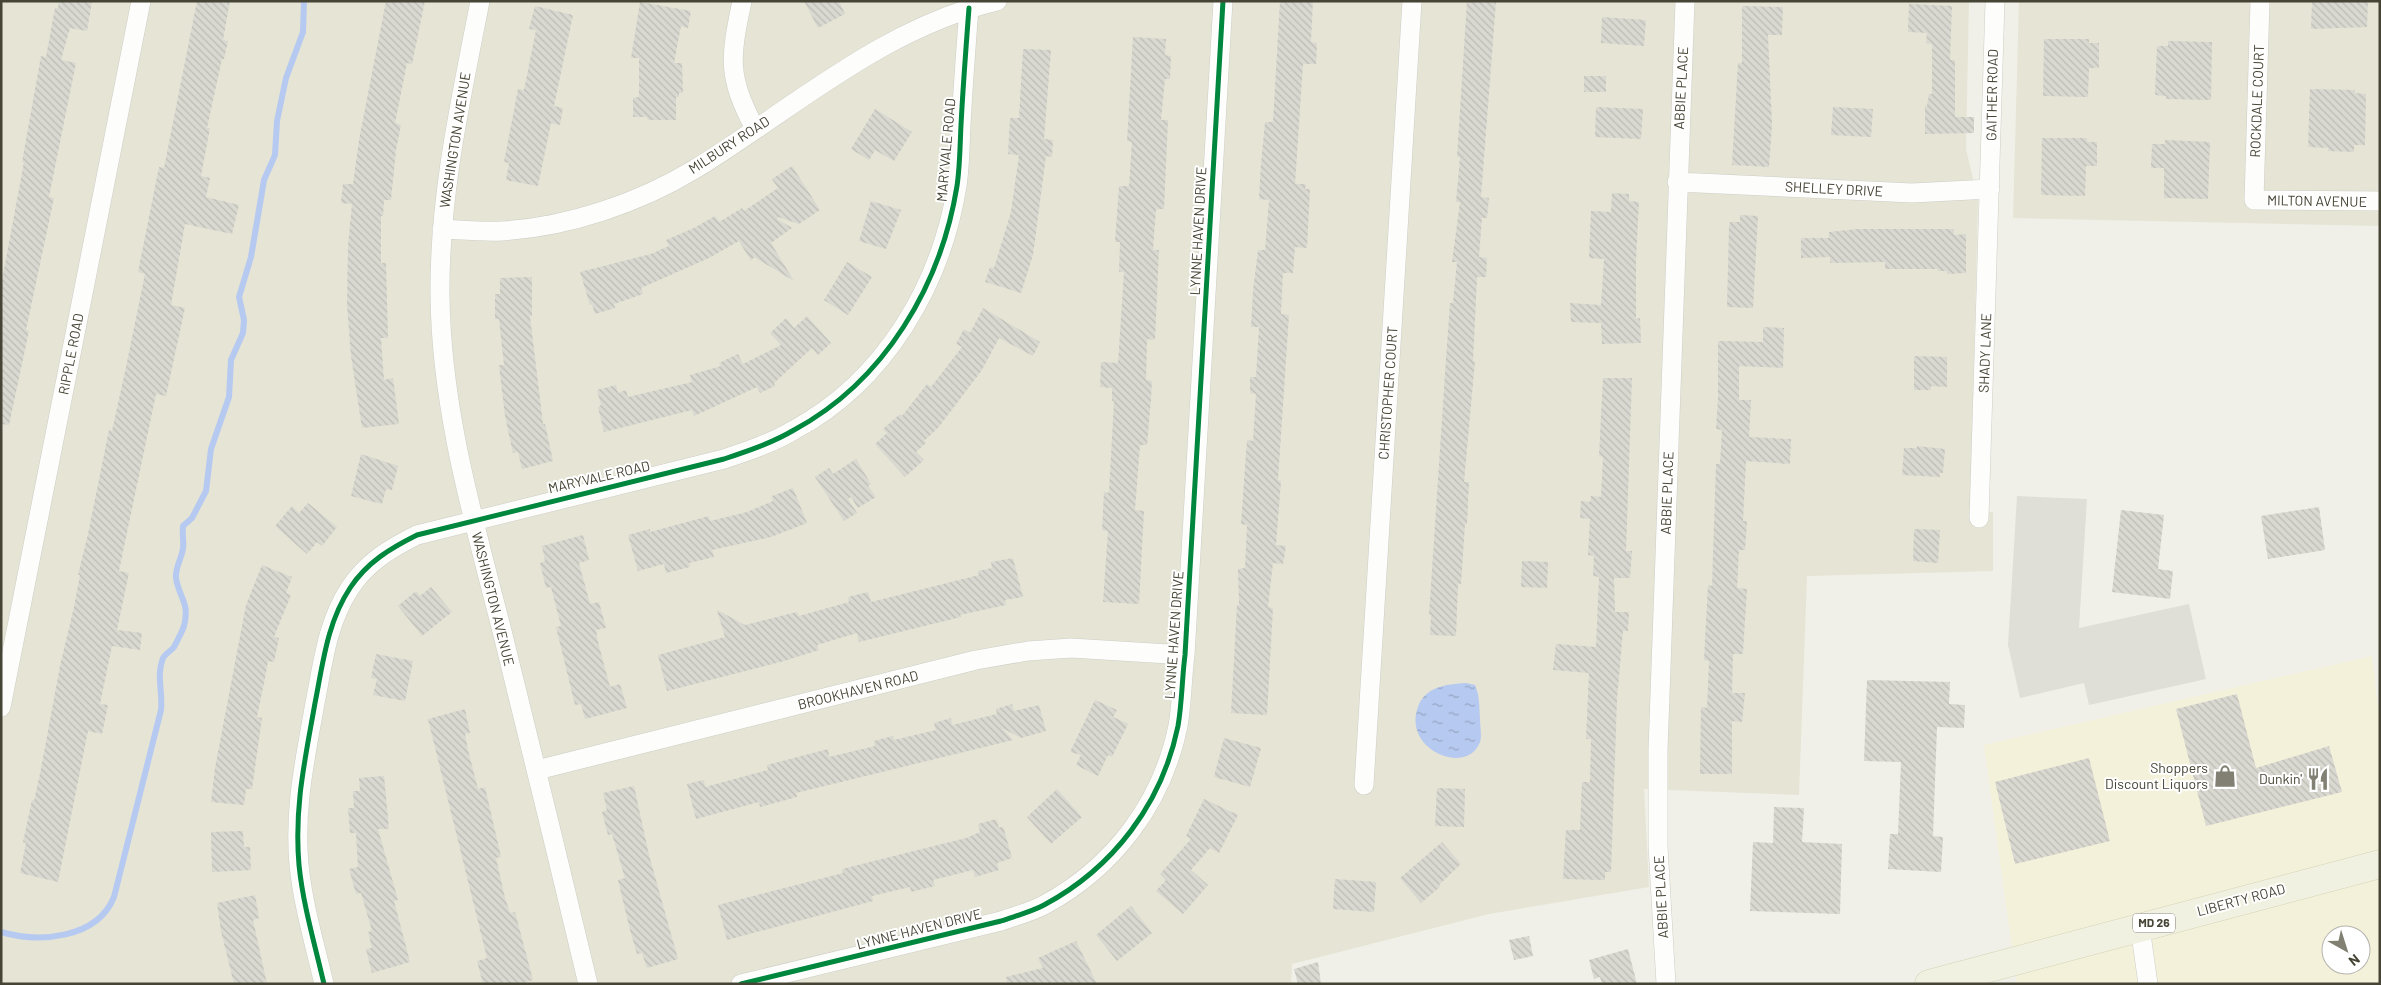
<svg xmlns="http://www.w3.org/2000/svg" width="2381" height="985" font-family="Barlow,sans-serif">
<defs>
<pattern id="water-ripples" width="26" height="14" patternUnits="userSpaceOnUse" patternTransform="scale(1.25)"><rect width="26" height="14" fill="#b6c9f0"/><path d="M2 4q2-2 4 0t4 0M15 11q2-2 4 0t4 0" fill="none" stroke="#96a5c3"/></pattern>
<pattern id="building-back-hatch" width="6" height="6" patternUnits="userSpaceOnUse" patternTransform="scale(1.25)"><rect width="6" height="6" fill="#dad9d1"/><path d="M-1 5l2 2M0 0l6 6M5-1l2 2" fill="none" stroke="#bcbbb4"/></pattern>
</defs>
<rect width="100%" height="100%" fill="#f0f0e8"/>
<path fill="#e5e4d5" d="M1 1H1969L1966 149 1978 200 1970 512H1993V571L1807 576 1799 795 1644 789 1649 887 1489 914 1292 964 1291 984H1Z
M2019 1H2380V226L2013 218Z"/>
<path fill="#f4f1da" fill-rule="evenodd" d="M2372 656 2380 725V984H2017L1984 745ZM2331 935H2361V965H2331Z"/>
<path fill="#dfdfd8" d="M2017 496 2087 499 2079 628 2189 604 2206 679 2089 705 2084 683 2020 698 2008 645Z"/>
<path fill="url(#water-ripples)" d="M1466 683 1475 685C1480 697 1479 706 1480 719 1480 725 1482 736 1480 742 1467 776 1405 751 1417 710 1423 687 1446 684 1466 683Z"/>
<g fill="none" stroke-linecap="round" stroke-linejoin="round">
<path stroke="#b6c9f0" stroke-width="6" d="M1 932C39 943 97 939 114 897L161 710C163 691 156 676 163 658 166 653 171 651 174 647 177 641 182 632 184 626 190 602 179 598 176 578 175 567 182 558 183 548 184 541 182 534 183 526L192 518 206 491 211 449 229 397 231 360 243 333 244 320 239 297 251 257 264 180 275 155 277 121 286 78 303 32 304 1"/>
</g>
<path fill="url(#building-back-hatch)" d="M59 1H92L87 31 70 28 61 60 76 63 49 197 54 198 26 330 29 331 9 425 1 424V286L24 162H22L41 56 46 57 55 8H58Z
M197 1H230L223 40 228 41 224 59H222L207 128H210L201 176 210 178 206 197 239 205 232 234 185 224 171 305 185 308 166 396 156 394 119 571 129 573 117 630 142 633 140 650 112 646 100 704 108 705 102 734 88 731 58 882 20 873 26 843 23 842 32 800 34 801 41 769 60 666 74 607 80 575H78L88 534 109 430 112 431 126 367 145 274 138 272 159 167 164 168Z
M386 1H425L412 64 407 63 395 123 401 125 396 150 391 200H384L383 216H381V263H386L388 338H381L384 380 393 378 399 424 362 428 351 356 347 305 348 246 352 204 341 203 343 184H353L359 140Z
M804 1H839L845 14 818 28Z
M1280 1H1313L1311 42 1317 43 1316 64H1303L1295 184H1306L1305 189H1310L1307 248 1295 247 1293 273H1283L1281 314 1289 315 1278 480 1281 481 1276 545 1286 546 1283 564 1273 563 1268 607 1273 608 1267 715 1231 713 1237 605H1239L1238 569 1245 568 1247 525 1241 524 1247 440 1253 441 1256 394 1250 393V377H1256L1259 327H1251L1253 291 1258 250H1265L1269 200 1259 199 1261 164 1265 122H1273Z
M1467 1 1496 2 1481 197 1489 198 1487 218H1482L1479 257 1487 258 1486 277H1477L1473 361H1475L1464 482H1469L1467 524H1465L1461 584H1458L1456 636 1430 635 1431 615H1429L1446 359 1450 303H1453L1457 262H1452L1460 202H1456L1460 157H1457Z
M2312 1H2368L2367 27 2311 29Z
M640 2 691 11 688 28 681 26 674 63H682L683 93H679V97H676V120H648L647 117H633V98L639 97V58H631Z
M1909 4 1952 6 1950 60H1955V117H1974V133L1925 134V106H1927L1929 94H1932V44L1926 43 1927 33 1908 32Z
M535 6 573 15 554 106 563 108 560 125 551 123 538 186 506 180 509 163 504 162 518 89 524 90 536 30 529 29Z
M1742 6 1783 7 1782 35H1768L1772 125 1769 167 1732 165 1738 63H1742Z
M1602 17 1646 20 1644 46 1601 43Z
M1133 37 1166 39 1165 55 1171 56 1170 79H1165L1161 120H1168L1164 209H1156L1153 250H1159L1155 340 1147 339 1146 380 1152 381 1151 399 1147 445H1140L1135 510 1144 511 1139 604 1103 602 1108 531 1102 530 1104 492 1109 493 1114 401H1112V388L1100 387 1101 362 1118 363 1124 272H1119L1120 242H1115L1119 186H1129L1132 142 1127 141Z
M2044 39H2089V43H2099V68H2089L2088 97 2043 96Z
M2168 41 2212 42 2211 100 2166 99V96L2155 95 2157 46H2168Z
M1023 49 1051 50 1044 139 1053 140 1052 157 1046 156 1033 255 1021 293 985 282 990 267 994 268 1011 212 1019 155 1008 154 1010 118H1019Z
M1584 76H1606V92H1584Z
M2310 89 2355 90V93L2366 94 2365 145H2354V152L2328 151V148L2308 147Z
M1596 107 1643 109 1641 139 1595 137Z
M1833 107 1873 109 1871 137 1831 135Z
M875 109 912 132 894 161 875 150 869 160 851 149Z
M2042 138H2087V142H2097V166H2086L2085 196 2041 195Z
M2165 140 2210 142 2208 199 2164 198V168H2151L2152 144H2165Z
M792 166 820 210 799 224 778 217 777 219 792 228 771 243 794 281 754 257 751 261 739 241 709 258 641 288 643 294 614 304 615 308 595 314 592 304 590 305 580 272 651 254 669 246 666 240 694 228 715 216 719 222 742 208 744 211 778 188 772 179Z
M1612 193 1629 194V201L1639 202 1636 261V319L1640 318 1641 343 1602 344 1601 323 1571 322 1570 303 1601 305 1604 259 1589 258 1591 211 1611 212Z
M871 201 901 210 886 249 859 241Z
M1740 215 1758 216 1753 308 1727 307 1729 227 1730 222H1740Z
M1858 229H1954V235L1966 234V273L1947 274V271H1938V269H1885V262L1830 263V257L1801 258V238H1829V232Z
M847 262 872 277 848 315 824 300Z
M532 277V316H530L543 424H545L553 461 522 469 518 452 513 453 505 416 499 365H504L499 319H495V294H500V278Z
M983 308 1040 342 1033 356 999 338 982 370 938 428 924 441 926 443 916 452 924 460 905 477 875 444 887 433 883 429 900 414 902 416 927 384 931 387 962 347 956 344 964 329 970 333Z
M807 316 831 343 818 355 812 348 774 383 775 386 760 393 757 387 694 416 692 410 604 432 598 407 601 405 597 390 616 385 618 393 626 390 628 397 692 382 690 375 721 366 719 363 738 354 743 364 781 345 770 333 786 318 794 328Z
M1763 327 1784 328 1783 368 1739 366V400H1751L1749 437 1791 439 1790 464 1746 461 1743 521H1747L1745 550H1739L1737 588 1747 589 1744 636 1743 654H1733L1732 693H1745L1742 722 1732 721V774H1700L1701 707 1707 708 1709 661 1704 660 1708 585 1712 586 1716 464H1720L1722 430 1716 429 1718 399V341L1763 342Z
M1914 356 1947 357V387L1931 386V390H1914Z
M1603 378H1632L1626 551H1632L1630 578H1614L1615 612H1629L1628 631H1623L1617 699 1611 872H1605V880L1563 879 1566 830H1580L1582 782H1590L1591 739H1586L1589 673 1553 670 1556 644 1596 647 1599 577 1593 576 1594 556 1588 555 1590 519 1580 518 1581 501 1590 502 1591 496 1601 497 1603 457 1599 456Z
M1917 446 1945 449 1943 473H1940V477L1902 475 1904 448H1917Z
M361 454 398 466 392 490 386 489 382 504 351 496Z
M856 459 871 484 868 486 876 497 858 508 851 497 848 499 857 513 844 521 815 477 829 468 833 474Z
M793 488 807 523 771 537 712 550 714 557 689 563 690 567 666 573 664 564 638 571 628 535 650 529V532L709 516 710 521 747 512 773 501 772 496Z
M308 503 337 527 322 546 317 542 307 554 275 526 292 506 299 513Z
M2319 507 2325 550 2268 559 2261 516Z
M2121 510 2164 515 2158 569 2173 571 2170 599 2112 592Z
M1914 529 1940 530 1938 563 1913 561Z
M583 535 589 560 579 563 590 604 599 602 606 628 596 630 598 642 610 687 620 684 627 708 585 719 581 704 575 705 556 627 561 626 551 587 546 588 540 563 545 561 542 546Z
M1013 558 1023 597 1005 600 1006 605 960 615 961 617 859 642 857 633 817 645 819 650 784 661 667 691 658 655 725 637 717 610 745 625 797 612 799 616 849 602 848 597 868 592 871 602 979 575 978 571 992 568 991 562Z
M1522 561 1548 562 1547 588 1521 587Z
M262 565 292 577 286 593 291 595 274 637 279 638 274 662 268 661 265 678 257 717 262 718 252 789H246L244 805 211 802 215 768 246 605Z
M431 587 452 612 422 636 398 606 416 591 420 596Z
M376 654 413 661 405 701 373 695 377 679 371 678Z
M1867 680 1950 682 1949 704 1965 705 1964 728 1937 727 1933 836 1943 837 1941 872 1888 869 1890 834H1898L1901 762 1864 761Z
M2237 694 2256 768 2329 746 2342 792 2206 826 2176 709Z
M1095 700 1117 710 1113 717 1128 724 1112 757 1108 755 1098 776 1076 765 1081 755 1070 752Z
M1012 704 1014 711 1039 705 1046 731 1021 738 1002 728 1013 740 796 793 797 797 760 807 759 802 696 819 687 784 704 780 705 787 768 770 767 765 828 749 829 757 875 746 874 741 893 736 894 740 936 730 934 723 951 718 952 725 997 714 996 709Z
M465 709 470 733 465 734 468 750 478 789 485 787 501 857 496 858 505 898 510 913 515 912 533 980 519 984H483L477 961 487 958 428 719Z
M1224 738 1261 748 1250 787 1214 777Z
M2089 758 2110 841 2015 864 1995 782Z
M384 776 389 829H378L398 900 394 901 410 962 372 973 366 949 372 948 368 932 372 931 361 893 356 894 349 869 358 867 356 833H350L348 808H354L353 791H360L359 778Z
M634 786 649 855 678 959 647 968 642 953 637 954 630 930 618 880 625 878 612 834 608 835 602 812 607 810 603 793Z
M1437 788 1465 789 1464 827 1435 826Z
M1057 789 1082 817 1051 844 1027 817Z
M1204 799 1238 815 1219 853 1210 848 1191 870 1208 885 1183 914 1156 891 1166 880 1160 874 1191 839 1186 836Z
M1774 807 1804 808 1802 842 1842 844 1840 914 1750 911 1753 842 1773 843Z
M996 819 999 828 1003 826 1012 858 997 863 999 870 975 877 973 870 933 880 935 886 911 892 910 887 872 896 873 901 727 940 718 905 843 873 842 869 966 838 980 832 978 824Z
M243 831 244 847H250L251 870 212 872 211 832Z
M1442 842 1461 864 1439 885 1440 887 1421 903 1400 878Z
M1335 879 1376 882 1374 912 1333 909Z
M255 895 259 918 253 920 267 984H234L221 931 217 903Z
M1131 906 1152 933 1117 961 1096 935Z
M1529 936 1533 956 1514 960 1509 940Z
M1076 941 1097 984H1007L1006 977 1043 968 1038 958Z
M1628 949 1637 984H1602L1600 977 1594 979 1589 960Z
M1318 962 1321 984H1298L1294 969Z"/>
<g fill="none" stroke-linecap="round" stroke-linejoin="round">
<defs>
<path id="minor" d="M480 1C461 99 439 195 440 295 441 410 474 521 502 631 531 749 560 866 588 984
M742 1C730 59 727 75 755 129
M2260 1 2254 200 2380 201
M1677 182 1912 193 1990 189
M442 229C462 230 483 232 502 231 568 227 639 203 695 169 793 109 882 28 997 1
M1979 518 1995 1
M1 707 141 1
M537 770 976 660 1028 651 1071 648 1185 655
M1364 785 1412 1
M2140 927 2148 984
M324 984C315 945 303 905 299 865 294 807 305 760 315 703 323 663 327 623 350 588 367 562 391 548 417 535L724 459C748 451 772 443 794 430 885 381 941 285 957 186 960 166 960 145 961 125 963 86 966 47 969 8
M741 984 1001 921C1015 916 1031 912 1044 905 1113 868 1162 804 1178 726 1182 703 1182 678 1185 655L1223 1
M1666 984 1658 846V750L1685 1"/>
<path id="primary" d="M1929 984 2380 864"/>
</defs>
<use href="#minor" stroke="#cecec6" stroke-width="20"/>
<use href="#primary" stroke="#d4d3b4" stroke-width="29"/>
<use href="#minor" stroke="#fdfdfc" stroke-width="19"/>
<use href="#primary" stroke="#f1f1e2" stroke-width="28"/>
<defs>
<path id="cycleway" d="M324 984C315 945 303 905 299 865 294 807 305 760 315 703 323 663 327 623 350 588 367 562 391 548 417 535L724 459C748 451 772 443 794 430 885 381 941 285 957 186 960 166 960 145 961 125 963 86 966 47 969 8
M741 984 1001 921C1015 916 1031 912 1044 905 1113 868 1162 804 1178 726 1182 703 1182 678 1185 655L1223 1"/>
</defs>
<use href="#cycleway" stroke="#fff" stroke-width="8"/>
<use href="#cycleway" stroke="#00873e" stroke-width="5"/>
</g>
<defs>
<symbol id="shop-bare" viewBox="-9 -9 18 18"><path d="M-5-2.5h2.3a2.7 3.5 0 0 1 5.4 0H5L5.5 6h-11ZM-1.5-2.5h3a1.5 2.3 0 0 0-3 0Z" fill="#828073" stroke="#fff" stroke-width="2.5" paint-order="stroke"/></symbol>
<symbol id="restaurant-bare" viewBox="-9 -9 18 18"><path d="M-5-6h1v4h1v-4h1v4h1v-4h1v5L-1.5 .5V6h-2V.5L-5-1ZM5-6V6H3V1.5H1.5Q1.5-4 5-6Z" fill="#828073" stroke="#fff" stroke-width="2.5" paint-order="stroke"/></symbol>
</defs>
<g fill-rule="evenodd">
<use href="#shop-bare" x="2209" y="760" width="32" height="32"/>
<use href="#restaurant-bare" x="2302" y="763" width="32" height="32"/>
</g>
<g text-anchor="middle" stroke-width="4" stroke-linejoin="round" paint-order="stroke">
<rect fill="#fff" stroke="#7e7c71" stroke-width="1" x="2133" y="913.5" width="42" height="19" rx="4"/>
<g font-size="12" font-weight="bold" fill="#464434">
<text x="2154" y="927">MD 26</text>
</g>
<g font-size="14" fill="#464434" stroke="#fff">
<text transform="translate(1681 88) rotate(-87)" y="5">ABBIE PLACE</text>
<text transform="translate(1992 95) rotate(-89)" y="5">GAITHER ROAD</text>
<text transform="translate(2257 101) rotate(-88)" y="5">ROCKDALE COURT</text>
<text transform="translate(455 140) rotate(-81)" y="5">WASHINGTON AVENUE</text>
<text transform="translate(729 145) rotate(-33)" y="5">MILBURY ROAD</text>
<text transform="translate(946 150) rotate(-85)" y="5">MARYVALE ROAD</text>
<text transform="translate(1834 189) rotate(3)" y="5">SHELLEY DRIVE</text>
<text transform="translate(2317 201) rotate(1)" y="5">MILTON AVENUE</text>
<text transform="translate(1198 231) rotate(-87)" y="5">LYNNE HAVEN DRIVE</text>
<text transform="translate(1985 353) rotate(-88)" y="5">SHADY LANE</text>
<text transform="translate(71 354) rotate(-79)" y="5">RIPPLE ROAD</text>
<text transform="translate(1388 393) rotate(-86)" y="5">CHRISTOPHER COURT</text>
<text transform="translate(599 477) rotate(-13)" y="5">MARYVALE ROAD</text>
<text transform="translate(1667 493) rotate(-88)" y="5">ABBIE PLACE</text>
<text transform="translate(493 599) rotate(76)" y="5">WASHINGTON AVENUE</text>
<text transform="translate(1174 635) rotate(-86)" y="5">LYNNE HAVEN DRIVE</text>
<text transform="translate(858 690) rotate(-14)" y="5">BROOKHAVEN ROAD</text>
<text transform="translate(1661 897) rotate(-93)" y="5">ABBIE PLACE</text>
<text transform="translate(2241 900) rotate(-15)" y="5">LIBERTY ROAD</text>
<text transform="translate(919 929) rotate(-14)" y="5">LYNNE HAVEN DRIVE</text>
</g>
<g font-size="14" fill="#464434" stroke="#fff" text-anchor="end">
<text x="2208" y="773">Shoppers<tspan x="2208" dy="16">Discount Liquors</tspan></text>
<text x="2302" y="784">Dunkin'</text>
</g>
</g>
<rect width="2381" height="985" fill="none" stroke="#464434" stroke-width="5"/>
<g transform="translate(2346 950) rotate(141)"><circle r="24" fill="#ffffff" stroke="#b5b4ae"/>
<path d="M0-4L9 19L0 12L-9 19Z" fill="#828073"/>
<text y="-8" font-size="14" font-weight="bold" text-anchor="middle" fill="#464434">N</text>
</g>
</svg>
